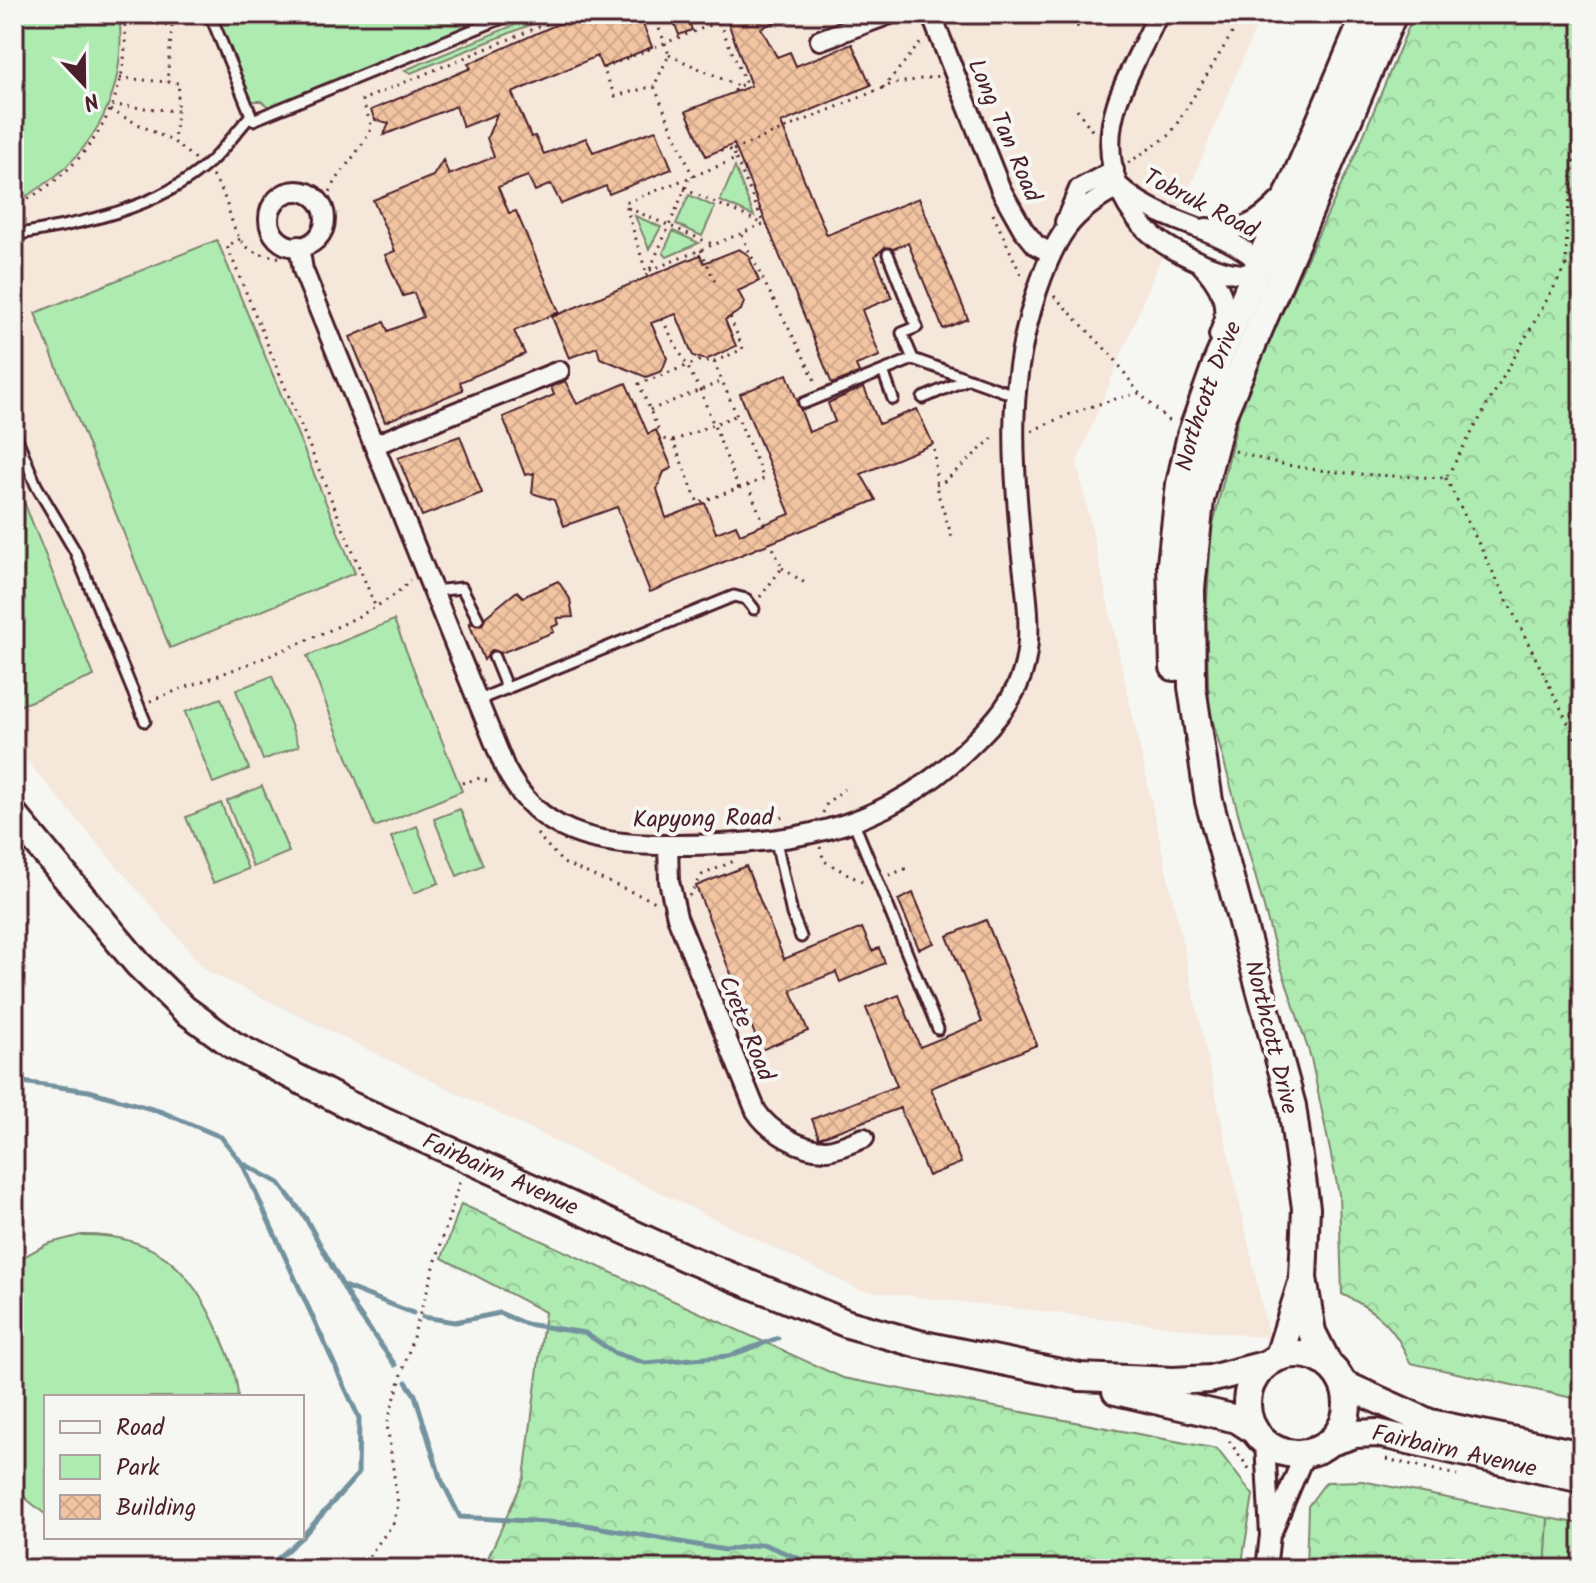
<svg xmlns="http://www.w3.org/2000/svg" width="1596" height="1583" font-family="Kalam,sans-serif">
<defs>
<pattern id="forest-crowns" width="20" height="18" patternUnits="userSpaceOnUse" patternTransform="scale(2)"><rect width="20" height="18" fill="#aeebb1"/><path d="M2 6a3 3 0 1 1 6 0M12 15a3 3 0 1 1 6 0" fill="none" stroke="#97c998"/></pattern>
<pattern id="building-cross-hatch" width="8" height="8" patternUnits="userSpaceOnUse" patternTransform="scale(2)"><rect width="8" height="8" fill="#f2c4a1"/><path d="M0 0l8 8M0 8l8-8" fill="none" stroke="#d1a88b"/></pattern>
</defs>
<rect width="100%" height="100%" fill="#f6f6f2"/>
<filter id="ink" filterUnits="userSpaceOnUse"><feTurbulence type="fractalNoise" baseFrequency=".0125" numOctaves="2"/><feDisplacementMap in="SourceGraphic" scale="16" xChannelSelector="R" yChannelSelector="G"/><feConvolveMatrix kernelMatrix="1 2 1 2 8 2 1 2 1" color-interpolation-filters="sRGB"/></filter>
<g filter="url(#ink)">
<path fill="#f5e7da" d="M14 14H1261L1077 462 1269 1338 860 1290 207 971 14 746Z"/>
<path fill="#aeebb1" stroke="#7c856e" stroke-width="2" d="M14 14H119C129 99 88 165 14 203Z
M216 14H499L269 107 261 101H251Z
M541 14H557L411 73 405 70Z
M735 167 754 216 720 201Z
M689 195 715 207 702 236 676 224Z
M635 216 661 227 649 249Z
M673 231 699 243 667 257 663 253Z
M217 240 355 573 170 648 35 313Z
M24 502 94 676 14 708V506Z
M394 620 462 791 375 827 307 656Z
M272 676 299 746 263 760 236 690Z
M221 698 249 769 213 783 185 712Z
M262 786 289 852 253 867 227 801Z
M221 803 248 869 213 883 186 817Z
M460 809 483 865 457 876 434 819Z
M417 826 439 883 414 893 391 837Z
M81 1235C155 1234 190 1267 218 1331 228 1353 237 1373 238 1397H46V1515L14 1489V1262L47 1244Z
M1548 1518 1582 1524V1569H1545Z"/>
<path fill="url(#forest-crowns)" stroke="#7c856e" stroke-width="2" d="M1414 14H1582V1400L1410 1363C1395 1326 1377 1311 1342 1294L1339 1194 1311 1058 1277 955 1209 707 1206 620 1211 533 1244 394 1357 151Z
M461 1204 843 1378 1217 1449 1253 1495 1241 1569H483L524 1478 545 1312 442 1258Z
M1362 1481 1548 1518 1545 1569H1306L1308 1506 1326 1482Z"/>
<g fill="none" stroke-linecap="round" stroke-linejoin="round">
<path stroke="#73929e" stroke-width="5" d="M14 1081 89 1091 162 1112 221 1137 242 1163 359 1418 358 1474 302 1537
M242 1163 279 1183 305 1217 356 1310 395 1365
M344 1286 413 1313
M423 1317 455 1322 500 1313 526 1324 585 1333 615 1353 645 1363 729 1356 778 1338
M406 1382 415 1395 440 1477 460 1517 580 1524 725 1550 763 1544 825 1569
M266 1569 302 1537"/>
</g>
<path fill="url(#building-cross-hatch)" stroke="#4a1f2b" stroke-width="2" d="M580 14H639L652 47 602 68 597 56 512 93 531 137 535 136 544 154 586 138 593 152 656 130 672 169 609 194 606 186 561 204 551 184 535 191 528 176 498 187 509 213 516 211 559 312 514 331 525 354 460 382 463 390 385 422 350 337 384 322 388 331 423 317 414 293 403 296 385 255 395 251 373 200 433 176 443 160 449 175 494 157 487 138 497 114 463 127 456 106 384 135 389 123 375 120 371 110 471 68 468 64Z
M671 14H686L692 30 679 35Z
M725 14H794L761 28 777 57 790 52 796 66 852 44 871 85 781 123 827 235 919 198 968 319 943 329 908 243 893 249 885 247 875 256 892 298 862 310 880 356 856 365 859 373 832 384 734 144 706 156 686 111 751 86Z
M739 249 748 255 759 281 738 291 744 302 741 310 725 320 736 346 706 360 693 356 676 314 651 323 667 358 662 371 646 377 600 358 597 347 569 358 552 317 700 255 704 263Z
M787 374 809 432 835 422 828 403 864 387 879 424 917 409 933 444 861 474 876 500 650 592 617 507 564 526 554 500 532 493 534 473 525 475 503 417 554 395 551 387 565 381 577 404 626 383 648 434 656 430 672 468 664 472 657 489 666 518 705 503 716 533 736 525 740 534 790 514 740 394Z
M460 436 482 493 422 516 398 458Z
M558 581 570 599 573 617 557 618 559 624 552 627 554 632 501 653 492 650 484 660 469 623 482 625 485 617 517 591 523 597Z
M746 866 784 959 862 928 872 951 879 948 885 963 840 982 836 972 791 990 808 1031 761 1050 696 886Z
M913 893 934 943 919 949 898 900Z
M986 920 1037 1045 931 1088 961 1163 928 1176 900 1108 819 1138 812 1119 897 1086 866 1008 899 995 920 1047 982 1022 947 936Z"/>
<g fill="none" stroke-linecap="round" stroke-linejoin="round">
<defs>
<path id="lane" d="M210 14 253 120 512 14
M14 235C82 223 157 210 210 162 225 148 238 130 251 115
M888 254 917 327 902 333 913 359 1014 395
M883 371 893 399
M923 398 965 380
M804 403 913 359
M14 431 36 485 75 551 145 721
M433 591 462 588 478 619
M494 657 507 689
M478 700 734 596 746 599 754 609
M854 823 938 1029
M776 841 792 914 801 937"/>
<path id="street" d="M931 14 1001 190 1023 229 1036 245 1051 253
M1158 14C1145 44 1127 73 1117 103 1098 162 1121 220 1174 250 1196 261 1230 278 1255 273
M820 40 890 14
M1120 187C1159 224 1222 226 1260 263
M269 219a28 28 0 1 1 56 0a28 28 0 1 1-56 0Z
M1065 222 1079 189 1114 170
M1206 228C1242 232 1257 225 1281 199
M299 246 303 270 505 768C538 833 595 845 663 845 783 845 879 836 969 747 993 724 1018 697 1025 663 1033 626 1025 585 1021 548 1013 451 1006 386 1037 291 1055 238 1069 212 1120 187
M1199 262C1220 284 1232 304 1219 335
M374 445 559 371
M668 845 669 881 677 917 756 1111C769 1131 801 1151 827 1150 839 1149 852 1142 864 1138
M1265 1443 1270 1535 1266 1569
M1273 1529 1305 1453"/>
<g id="secondary">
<path id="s1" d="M1174 667 1171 564 1180 484 1191 435 1217 362 1366 14"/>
<path id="s2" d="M14 815 138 964 184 1009 233 1045 347 1104 686 1258 848 1324 919 1344 1080 1377 1174 1381 1210 1379 1264 1365"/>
<circle cx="1297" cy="1404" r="50"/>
<path d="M1279 1356 1301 1286"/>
<path d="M1328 1364 1312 1332 1303 1278 1306 1208 1292 1106 1209 801 1192 687 1191 589 1200 500 1222 416 1393 14"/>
<path d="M1343 1384 1430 1423 1582 1455"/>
<path d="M1116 1391 1237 1419 1254 1430"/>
<path id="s3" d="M1328 1443 1355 1434 1377 1433 1582 1479"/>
</g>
</defs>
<use href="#lane" stroke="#4a1f2b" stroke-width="15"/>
<use href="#street" stroke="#4a1f2b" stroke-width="24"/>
<use href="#secondary" stroke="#4a1f2b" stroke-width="32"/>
<path stroke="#4a1f2b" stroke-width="3" stroke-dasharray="2 6" stroke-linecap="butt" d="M653 14 665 43 603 68 615 96 654 86
M1066 14 1079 28
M125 21 172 25 167 82
M719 22 746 84 738 86
M669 55 738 86 734 92
M120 78 179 83 177 111
M883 88 922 41
M112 105 177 111 174 141
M1077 109 1093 132
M110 110 174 142 195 159
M721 150H733L736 159
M733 150 892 84 939 76
M736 159 764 224 646 272 625 203Z
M1128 163 1170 135 1244 14
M212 176C233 199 227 237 253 251 262 256 274 255 283 259
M693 177 654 86 669 55 665 43 723 20 720 14
M684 189 764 224
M327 199C337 172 360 153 372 127L362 100 570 14
M14 206C88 171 134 98 124 14
M628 208 712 244
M993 214 1023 279
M742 235C764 287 794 334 817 385
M240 239 227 246 376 608
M701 250 715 282
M1566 266 1567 223 1582 88
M647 276 689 180
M1054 296 1114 358 1138 392 1173 425
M662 319 700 390 739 489
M714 362 743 349 730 317
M650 410 723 381
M658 429 639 384 699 361 714 362 764 479 698 503 673 441 663 439
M1032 431C1064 415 1103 401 1140 393
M673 441 737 415
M934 449 937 491 952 537
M1235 451C1304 475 1374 475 1446 478L1566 266 1582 256
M1446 478 1574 735 1582 761
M748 485 764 524
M936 485 945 481 996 435
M14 503 29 497
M782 568 808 585
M760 597 782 568 771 543
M150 701C207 678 378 622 410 580
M462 783 480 778 492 783
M823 813 827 803 844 789
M765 816 788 818
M537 834 563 863 656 902
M820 847 824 861 864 883
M889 875 908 868
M689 896 702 875 734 861
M1229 1441 1250 1470
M1386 1459 1457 1475
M359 1569 393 1524 398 1505 387 1424 461 1177"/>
<use href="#lane" stroke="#f6f6f2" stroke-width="9"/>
<use href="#street" stroke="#f6f6f2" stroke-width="18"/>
<use href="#secondary" stroke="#f6f6f2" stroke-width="26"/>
</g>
</g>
<g text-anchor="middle" stroke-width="8" stroke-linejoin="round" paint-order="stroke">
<g font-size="24" fill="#4a1f2b" stroke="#f6f6f2">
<text transform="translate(1005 130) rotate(67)" y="8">Long Tan Road</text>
<text transform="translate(1201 203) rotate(27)" y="8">Tobruk Road</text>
<text dy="8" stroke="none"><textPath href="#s1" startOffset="276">Northcott Drive</textPath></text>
<text transform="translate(703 818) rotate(-1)" y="8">Kapyong Road</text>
<text transform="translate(747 1028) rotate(68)" y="8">Crete Road</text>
<text transform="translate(1272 1037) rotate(76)" y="8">Northcott Drive</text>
<text dy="8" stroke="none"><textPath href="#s2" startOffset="616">Fairbairn Avenue</textPath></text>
<text dy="8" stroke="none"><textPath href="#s3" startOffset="130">Fairbairn Avenue</textPath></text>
</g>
</g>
<rect width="1596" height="1583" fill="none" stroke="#f6f6f2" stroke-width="48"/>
<rect x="24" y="24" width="1548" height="1535" fill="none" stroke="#4a1f2b" stroke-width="3" filter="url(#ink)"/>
<rect x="44" y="1395" width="260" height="144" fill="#f6f6f2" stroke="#b1a0a2" stroke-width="2"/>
<rect x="60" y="1421" width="40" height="12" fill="#f6f6f2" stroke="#b1a0a2" stroke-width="2"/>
<text x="116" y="1435" font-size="24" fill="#4a1f2b">Road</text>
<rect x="60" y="1455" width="40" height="24" fill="#aeebb1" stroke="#b1a0a2" stroke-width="2"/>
<text x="116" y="1475" font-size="24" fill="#4a1f2b">Park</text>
<rect x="60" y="1495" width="40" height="24" fill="url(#building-cross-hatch)" stroke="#b1a0a2" stroke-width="2"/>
<text x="116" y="1515" font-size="24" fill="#4a1f2b">Building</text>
<g transform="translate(84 84) rotate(158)" stroke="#f6f6f2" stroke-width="6" paint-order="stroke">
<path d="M0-6L14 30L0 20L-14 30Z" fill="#4a1f2b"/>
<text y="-12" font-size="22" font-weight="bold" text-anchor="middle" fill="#4a1f2b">N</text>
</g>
</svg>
